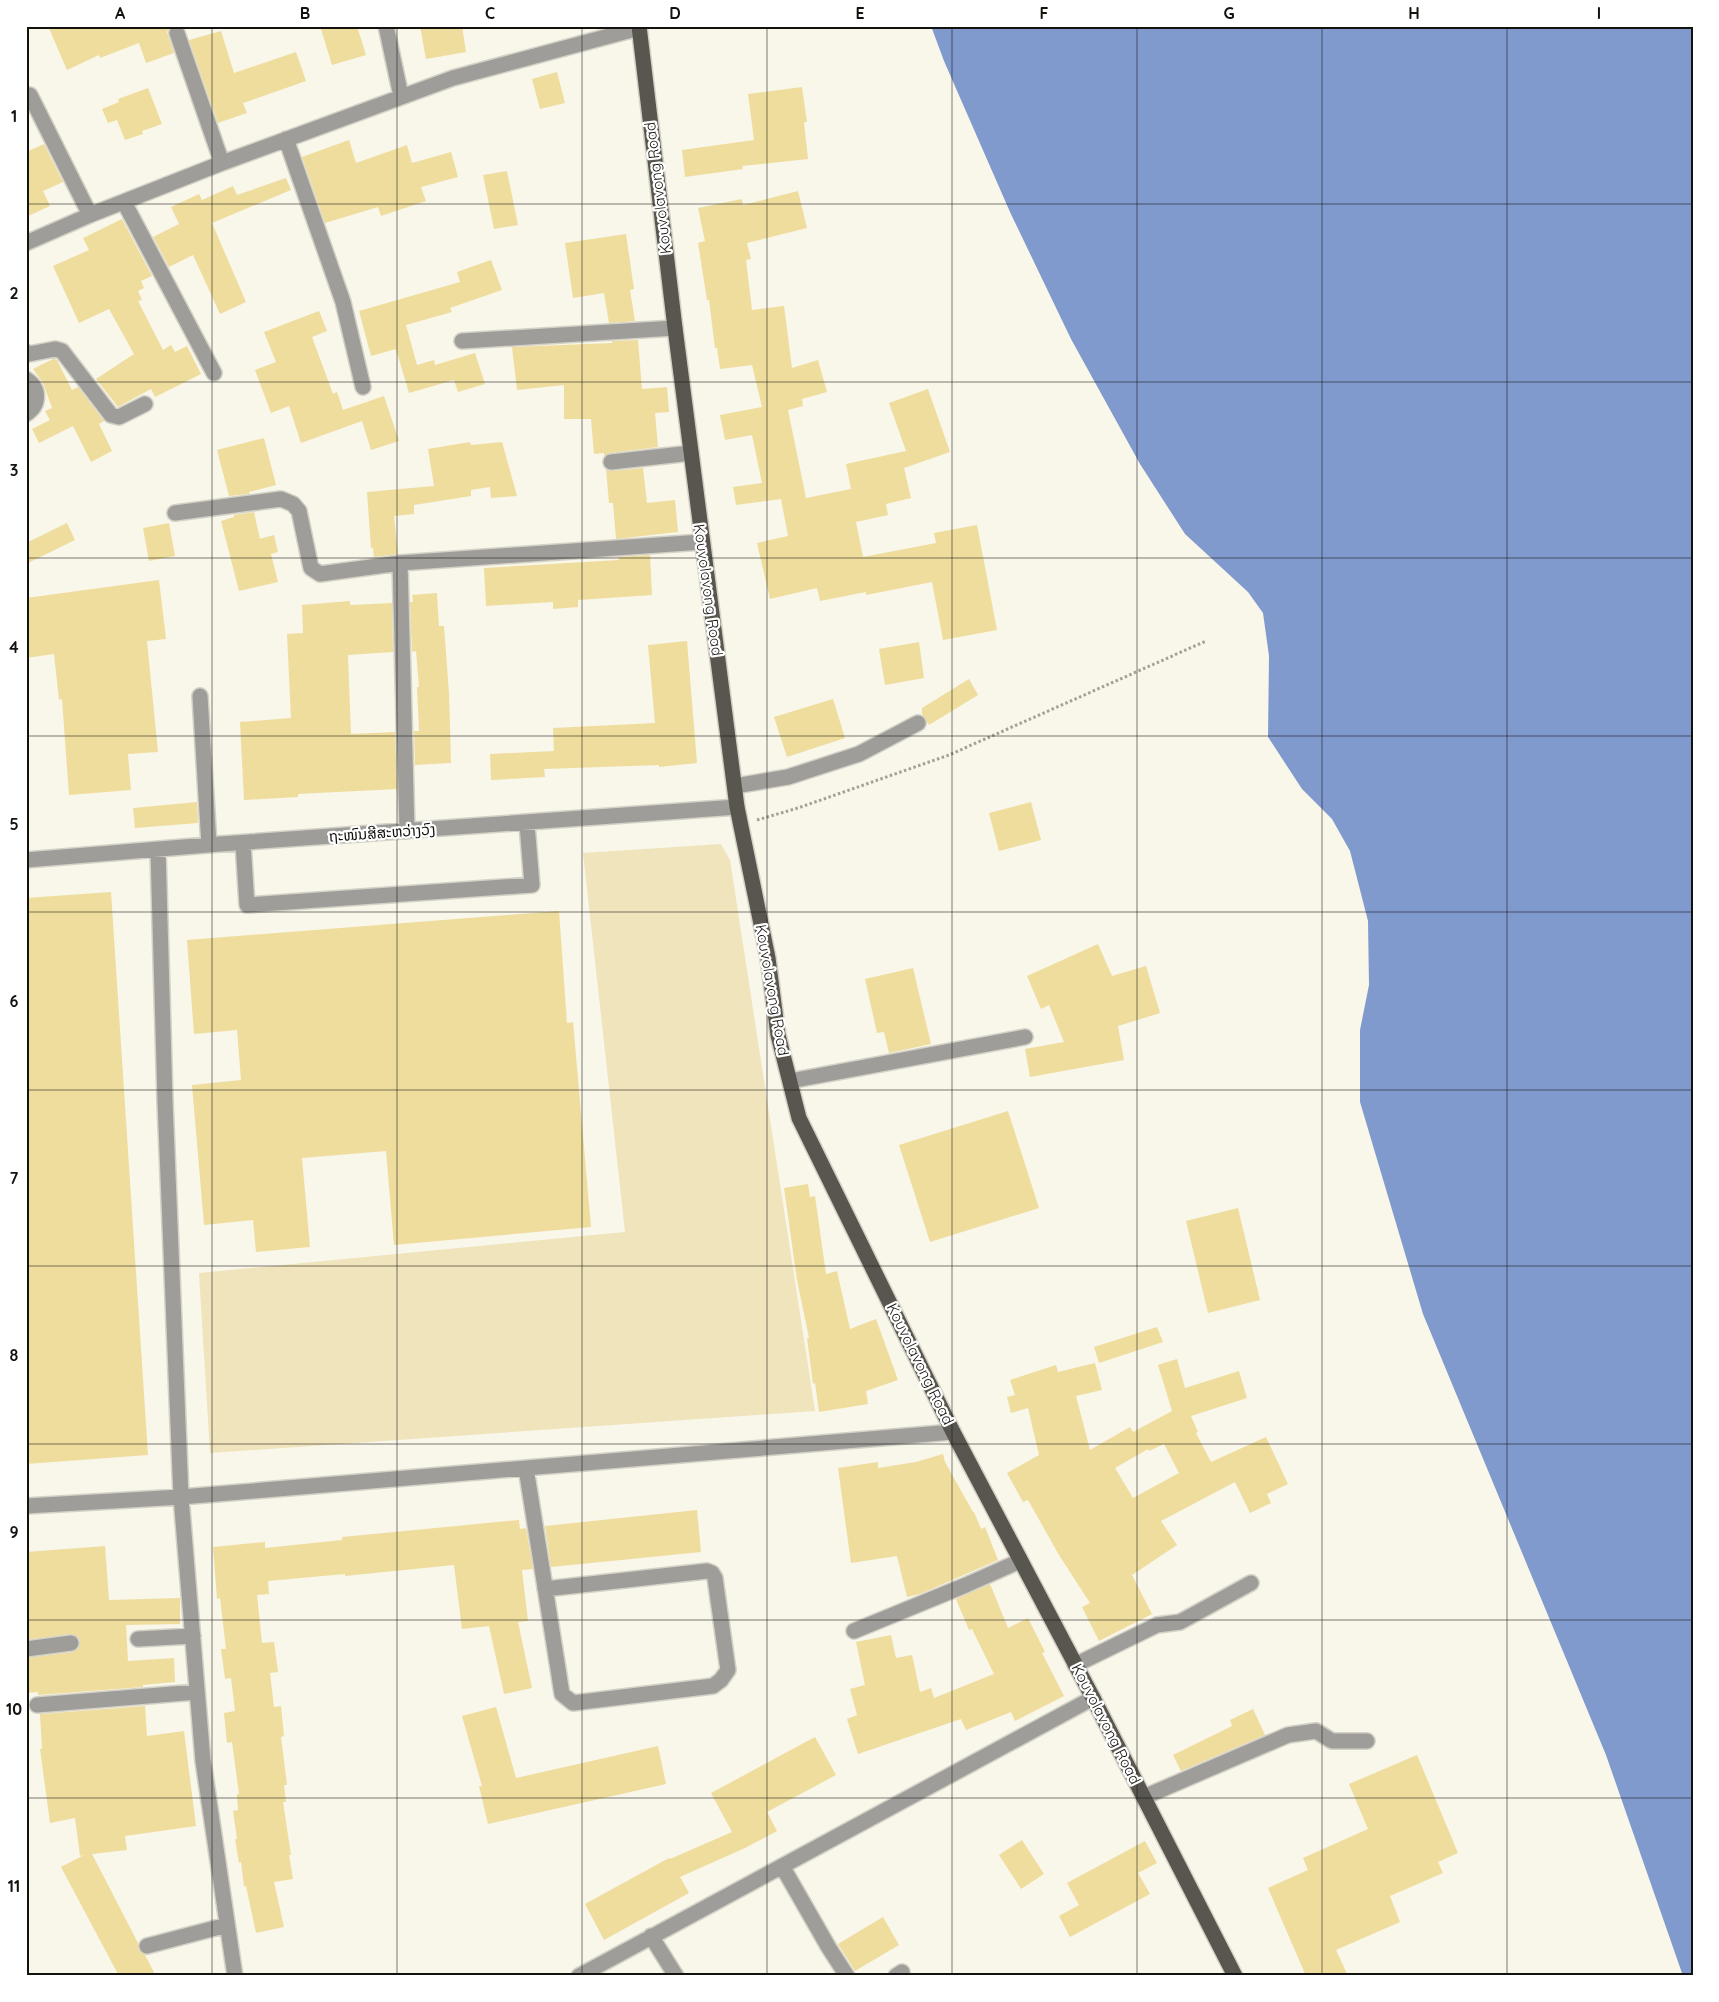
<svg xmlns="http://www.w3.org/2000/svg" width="1719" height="2002" font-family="Quicksand,'Noto Sans Lao',sans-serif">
<rect width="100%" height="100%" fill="#f9f6ea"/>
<path fill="#f0e4bd" d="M721 844 730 860 815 1411 210 1453 199 1273 625 1232 583 853Z"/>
<path fill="#819ace" d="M931 26H1693V1976H1683L1606 1755 1423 1314 1360 1102V1030L1369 985 1368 921 1350 851 1332 819 1302 789 1268 737 1269 656 1263 613 1248 592 1185 534 1140 464 1071 339 1010 212 944 61Z"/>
<path fill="#efdd9e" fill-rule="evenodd" d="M48 26H171L167 32 174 53 146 63 139 43 100 58 99 55 67 70Z
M320 26H357L366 55 332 65Z
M420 26H462L466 52 426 59Z
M221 31 234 73 296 52 306 81 243 103 247 113 218 123 189 40Z
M557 72 565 103 540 109 532 79Z
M802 87 807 122H804L808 159 742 166 743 169 685 177 682 150 754 140 748 94Z
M148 88 162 124 142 131 143 134 125 140 117 120 108 123 102 109 119 102 118 99Z
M349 140 356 163 407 145 412 163 451 152 458 177 421 187 426 201 381 216 378 207 325 223 302 157Z
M44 144 63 182 43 191 50 206 26 217V152Z
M507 171 518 225 494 229 483 175Z
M286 178 291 190 212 223 246 302 220 314 193 255 169 267 153 237 179 224 171 207 199 194 202 200 233 186 237 195Z
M798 191 807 228 747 243 751 259 746 260 752 310 784 306 792 368 818 360 827 392 802 399 803 406 788 410 806 498 851 489 846 464 906 451 889 403 928 389 950 452 904 468 911 498 886 504 888 515 856 522 863 557 936 543 934 533 977 525 997 630 943 640 932 582 866 595V592L820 601 817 588 770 599 757 543 788 536 781 499 736 505 733 487 762 483 752 435 725 440 720 415 762 407 752 365 720 369 717 348H715L709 300H707L698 243 705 241 698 208 742 199 743 205Z
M122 219 152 276 141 281 144 288 138 291 142 300 138 301 163 350 171 345 175 352 187 346 201 374 155 397 151 389 118 407 96 379 134 354 109 309 79 323 53 266 89 250 83 238Z
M626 234 634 289 630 290 635 321 609 323 604 293 573 298 565 243Z
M491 260 502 290 450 308 452 312 406 325 417 365 434 360 435 365 475 353 485 384 458 392 454 380 409 393 396 349 371 356 359 311 460 282 457 272Z
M319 311 327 331 312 337 333 394 337 392 343 410 384 396 399 441 371 450 362 421 301 443 289 406 271 413 255 370 276 362 264 332Z
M638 340 642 389 667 387 669 412 655 413 658 447 610 453 604 456V453L594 454 591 419H564V385L517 390 512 347 612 343V341Z
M53 359 57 360 72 390 78 387 104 421 99 424 112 451 91 462 73 426 39 443 32 429 50 420 45 411 52 408 43 383 33 369Z
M264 438 276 485 249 492V494L229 496 217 450Z
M470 442 471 445 502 442 517 496 491 498 490 487 471 490V496L414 505V514L394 516 398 554 374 557 373 548H371L367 492 434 486 428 449Z
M643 468 647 503 675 500 678 532 616 539 613 503H609L606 469 612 471Z
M254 512 260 539 274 535 278 552 271 554 278 582 239 591 221 521 234 517V515Z
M67 523 75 540 26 564V543Z
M169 523 175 556 149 561 143 528Z
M650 555 652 595 578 600V607L553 609V602L486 606 484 568 619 560 618 557Z
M159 580 166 639 147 641 158 752 128 754 131 790 69 795 62 699 59 700 54 654 26 658V598Z
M437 593 439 626H444L449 693 451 763 415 765 414 731H419L417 687H419L416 651 412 652 410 602H413L412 595Z
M350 601V605L392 603 393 652 348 655 351 734 395 732 397 789 298 794V797L244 800 240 722 291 718 287 634 303 633 302 605Z
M687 641 697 763 659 767V765L544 769 545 777 491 780 490 754 554 751 553 728 655 723 648 645Z
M919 642 924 678 885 685 879 649Z
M969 679 978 695 929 725 922 714V708Z
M833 699 845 738 787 757 774 717Z
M197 802 198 823 135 828 133 808Z
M1031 802 1041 840 999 851 989 813Z
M111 892 148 1455 26 1464V898Z
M559 911 567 1023 573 1022 591 1227 394 1245 386 1151 302 1158 310 1247 256 1252 253 1220 204 1225 192 1085 241 1080 237 1030 194 1034 187 940Z
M1098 944 1112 976 1146 966 1160 1013 1118 1026 1124 1060 1030 1077 1025 1049 1064 1042 1049 1005 1041 1009 1027 976Z
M913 968 931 1044 889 1053 884 1032 877 1033 865 979Z
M1008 1111 1039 1208 930 1242 899 1145Z
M808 1184 810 1197 815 1196 826 1274 837 1271 850 1329 876 1319 898 1380 866 1391 868 1404 819 1412 815 1383 813 1384 807 1338H809L797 1280 784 1188Z
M1238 1208 1260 1300 1208 1313 1186 1221Z
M1157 1327 1163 1342 1099 1363 1094 1347Z
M1177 1359 1185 1388 1239 1371 1247 1398 1191 1416 1198 1432 1196 1433 1211 1462 1266 1437 1288 1484 1267 1494 1271 1503 1250 1513 1235 1482 1161 1521 1177 1545 1132 1575 1152 1614 1099 1641 1082 1607 1090 1603 1059 1555 1028 1500 1023 1502 1007 1473 1039 1455 1028 1408 1011 1413 1007 1397 1015 1395 1010 1380 1056 1365 1058 1372 1095 1363 1102 1390 1076 1396 1090 1450 1130 1427 1133 1432 1172 1411 1158 1365ZM1164 1444 1179 1473 1133 1498 1115 1468 1148 1449 1149 1451Z
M943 1454 945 1462 973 1512H974L981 1529 985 1527 998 1560 920 1594 907 1597 897 1556 851 1563 838 1468 878 1462V1468L916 1462Z
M697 1510 701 1552 551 1567 545 1526Z
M519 1520 520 1529 526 1528 533 1569 522 1570 528 1621 518 1622 532 1688 504 1694 489 1626 462 1629 454 1565 345 1576V1574L268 1581 269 1594 257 1595 262 1643 274 1642 278 1672 270 1673 274 1707 281 1706 284 1736 281 1737 287 1785H284L286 1802H283L291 1855H289L293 1879 274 1882 284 1927 256 1933 246 1886H244L241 1862 239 1863 235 1839H237L233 1811 238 1810 237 1794H239L232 1742 227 1743 224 1713 235 1711 231 1678 225 1679 221 1649H226L220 1598 217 1599 213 1547 265 1542V1548L342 1540V1537Z
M105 1546 109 1600 180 1598V1624L126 1625 128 1661 174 1658 175 1682 143 1685V1687L38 1695V1692L26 1693V1658L73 1652 79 1647 80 1642 78 1637 70 1634 26 1640V1552Z
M990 1584 1008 1628 1028 1618 1045 1652 1042 1653 1064 1696 1015 1721 1011 1712 966 1730 961 1719 858 1754 847 1719 857 1715 850 1689 865 1685 856 1642 891 1635 896 1658 912 1655 920 1692 931 1688 934 1698 994 1674 972 1629 969 1630 956 1599Z
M145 1706 147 1736 184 1731 196 1826 125 1836 127 1850 92 1854 138 1943V1949L145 1955 156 1976H119L61 1867 84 1855 80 1856 75 1818 50 1823 40 1749H42L40 1714Z
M496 1707 516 1778 658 1746 666 1784 488 1824 479 1786H482L462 1716Z
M1253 1709 1265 1735 1181 1771 1173 1755 1232 1726 1230 1720Z
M815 1737 836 1775 767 1812 777 1831 745 1848 680 1877 689 1893 604 1940 585 1904 669 1858 670 1859 732 1832 711 1793Z
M1417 1755 1458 1853 1438 1862 1443 1873 1390 1896 1400 1922 1336 1950 1348 1976H1306L1268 1888 1308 1870 1303 1858 1368 1829 1349 1784Z
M1022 1840 1044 1874 1021 1889 999 1855Z
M1145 1841 1157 1863 1138 1873 1150 1894 1070 1937 1059 1916 1079 1905 1067 1883Z
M883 1917 899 1945 855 1971 838 1944Z"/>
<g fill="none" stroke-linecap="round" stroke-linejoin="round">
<defs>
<path id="minor" d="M386 26 401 96
M177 33 222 163
M30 95 90 215
M286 139 343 302 363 387
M124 202 214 373
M26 243 90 215 222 163 453 78 639 28
M462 341 675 328
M26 352 29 354 55 349 62 351 111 415 119 417 145 404
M26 379C40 388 40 405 26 414
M611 462 691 453
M175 513 281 499 293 504 299 511 311 568 320 574 400 563 702 542
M400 563 407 831
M200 696 209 845
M735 786 788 777 859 754 918 723
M243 843 247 905 532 885 527 824
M158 850 165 1101 181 1497 203 1761 235 1976
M26 860 220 844 737 807
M790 1081 1025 1037
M526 1468 562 1694 573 1703 713 1686 721 1680 728 1670 715 1578 712 1573 707 1571 545 1589
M26 1506 181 1497 953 1432
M854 1631 966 1585 1020 1561
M138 1639 193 1636
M26 1649 71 1643
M1075 1665 1157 1625 1180 1622 1251 1583
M37 1705 197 1692
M1144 1797 1288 1735 1316 1731 1332 1741H1367
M782 1866 829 1948 847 1976
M651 1936 676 1976
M147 1946 227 1925
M579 1976 1093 1698
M896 1976 902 1972"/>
<path id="major" d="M639 26 675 328 737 807 768 958 778 1035 799 1118 953 1432 1093 1698 1235 1976"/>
</defs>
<use href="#minor" stroke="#d4d2c7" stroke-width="18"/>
<use href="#major" stroke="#d4d2c7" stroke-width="18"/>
<path stroke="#a2a097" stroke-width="3" stroke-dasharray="2.5 2.5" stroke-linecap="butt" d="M757 820 798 808 949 755 1206 641"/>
<use href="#minor" stroke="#9f9d99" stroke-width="15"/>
<use href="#major" stroke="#58564e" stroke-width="15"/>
</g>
<path fill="none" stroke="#13120e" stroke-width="1" stroke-opacity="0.55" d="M212 26V1976M397 26V1976M582 26V1976M767 26V1976M952 26V1976M1137 26V1976M1322 26V1976M1507 26V1976M26 204H1693M26 382H1693M26 558H1693M26 736H1693M26 912H1693M26 1090H1693M26 1266H1693M26 1444H1693M26 1620H1693M26 1798H1693"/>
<g text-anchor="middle" stroke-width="4.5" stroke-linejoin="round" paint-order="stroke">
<g font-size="15" fill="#13120e" stroke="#fff">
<text transform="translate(658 188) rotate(-97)" y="5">Kouvolavong Road</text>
<text transform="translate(708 590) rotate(82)" y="5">Kouvolavong Road</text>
<text transform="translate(382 833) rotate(-4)" y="5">ຖະໜົນສີສະຫວ່າງວົງ</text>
<text transform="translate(772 990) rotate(80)" y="5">Kouvolavong Road</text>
<text transform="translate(920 1364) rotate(64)" y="5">Kouvolavong Road</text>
<text transform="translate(1106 1724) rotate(63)" y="5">Kouvolavong Road</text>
</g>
</g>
<rect width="1719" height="2002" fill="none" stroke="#ffffff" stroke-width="55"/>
<rect x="28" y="28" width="1664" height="1946" fill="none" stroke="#13120e" stroke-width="2"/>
<g font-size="16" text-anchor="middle" font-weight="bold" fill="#13120e">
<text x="120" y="19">A</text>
<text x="305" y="19">B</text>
<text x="490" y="19">C</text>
<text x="675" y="19">D</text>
<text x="860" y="19">E</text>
<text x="1044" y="19">F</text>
<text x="1229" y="19">G</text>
<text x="1414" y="19">H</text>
<text x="1599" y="19">I</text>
<text x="14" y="122">1</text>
<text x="14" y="299">2</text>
<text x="14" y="476">3</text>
<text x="14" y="653">4</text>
<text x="14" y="830">5</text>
<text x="14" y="1007">6</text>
<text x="14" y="1184">7</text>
<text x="14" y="1361">8</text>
<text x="14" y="1538">9</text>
<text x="14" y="1715">10</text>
<text x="14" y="1892">11</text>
</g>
</svg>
